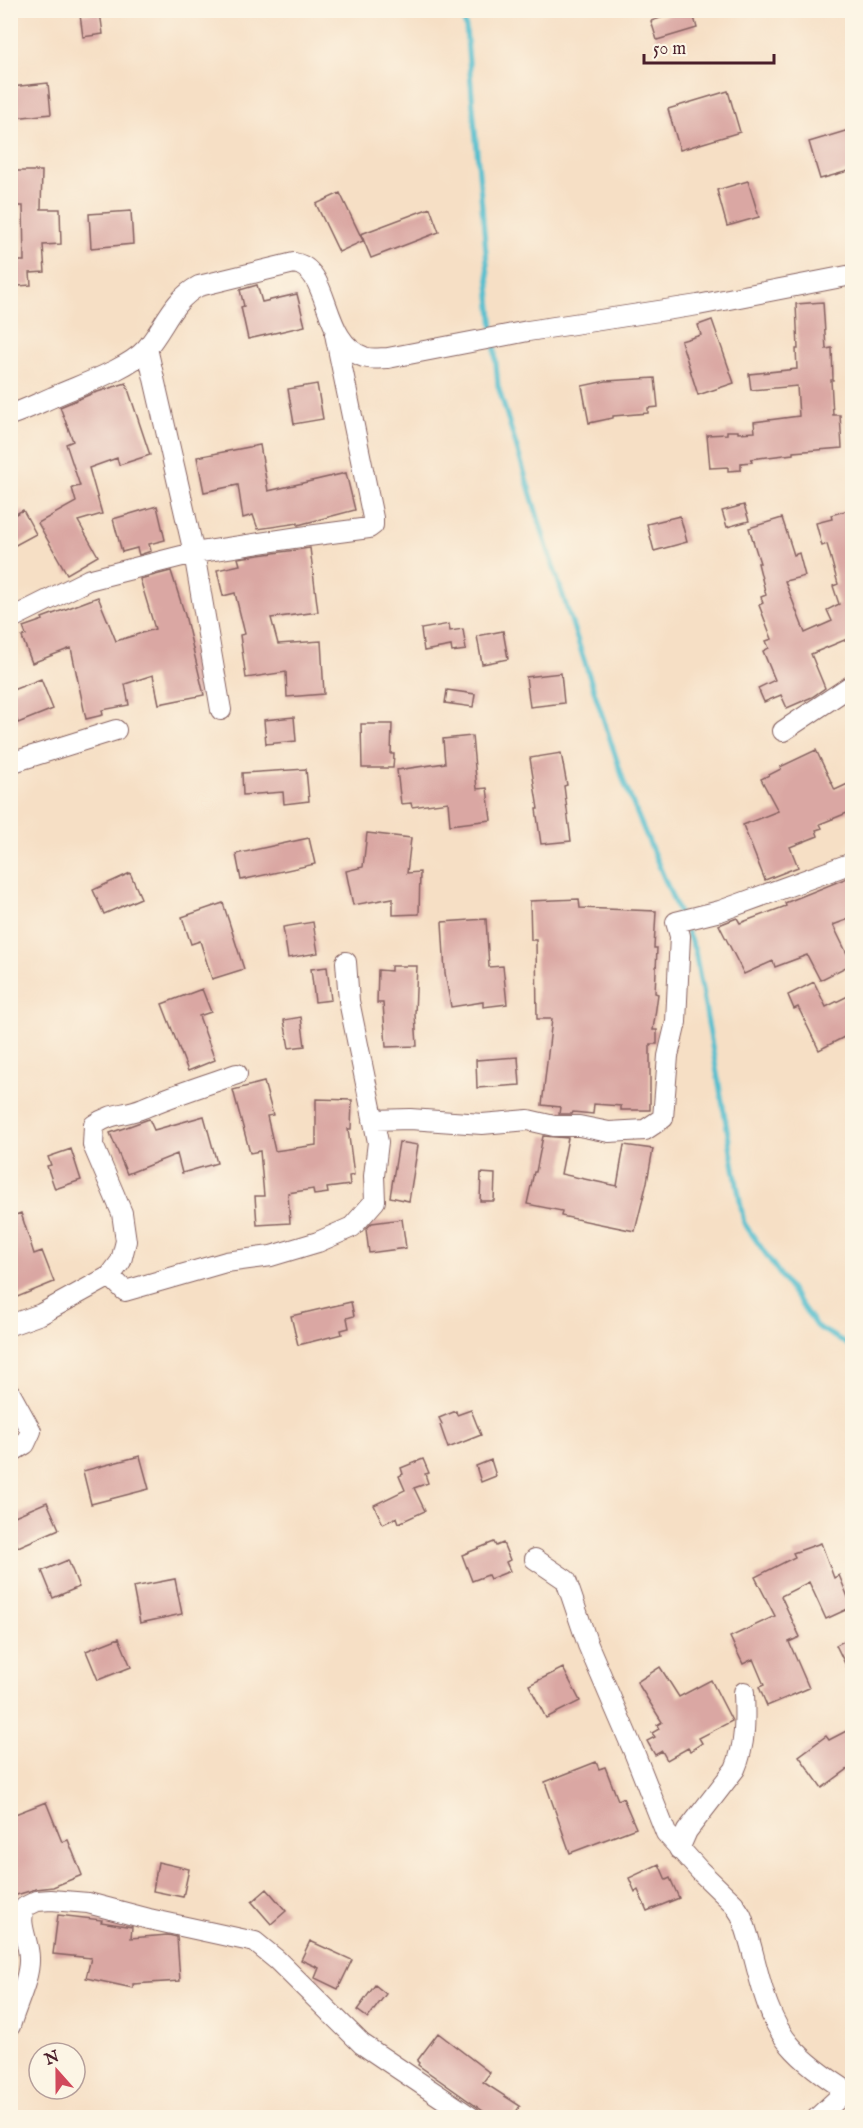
<svg xmlns="http://www.w3.org/2000/svg" width="863" height="2128" font-family="'IM FELL English',serif">
<rect width="100%" height="100%" fill="#fcf5e5"/>
<filter id="ink" filterUnits="userSpaceOnUse"><feTurbulence type="fractalNoise" baseFrequency=".0167" numOctaves="2"/><feDisplacementMap in="SourceGraphic" scale="12" xChannelSelector="R" yChannelSelector="G"/><feConvolveMatrix kernelMatrix="1 2 1 2 8 2 1 2 1" color-interpolation-filters="sRGB"/></filter>
<filter id="wash" filterUnits="userSpaceOnUse"><feTurbulence type="fractalNoise" baseFrequency=".008" numOctaves="4" result="noise"/><feDisplacementMap in="SourceGraphic" scale="24" xChannelSelector="R" yChannelSelector="G"/><feGaussianBlur stdDeviation="1.35" result="paint"/><feColorMatrix in="noise" values="0 0 0 0 0 0 0 0 0 0 0 0 0 0 0 0 0 1.4 0 .05"/><feComposite in="paint" operator="in"/></filter>
<g filter="url(#wash)">
<rect width="100%" height="100%" fill="#f6dfc5"/>
<g fill="none" stroke-linecap="round" stroke-linejoin="round">
<path stroke="#53bece" stroke-width="5" d="M461 10 466 28 498 386 547 547 625 785 681 918
M687 932 695 951 744 1223 816 1326 852 1347"/>
</g>
<g id="blocks">
<path fill="#daa7a3" d="M685 10H692L697 28 657 40 651 21Z
M100 12 103 34 83 37 80 15Z
M48 83 51 114 14 118 11 87Z
M728 91 740 132 680 150 668 109Z
M852 129V170L820 179 809 142Z
M10 171H42L41 209H60L61 244 43 245 45 272 30 273 31 285 18 286 16 261H24L23 206H10Z
M748 181 759 217 727 226 717 190Z
M340 193 363 241 339 252 316 204Z
M430 208 439 232 371 258 361 234Z
M131 211 133 244 91 248 89 214Z
M257 285 262 302 297 294 305 326 248 339 241 307 244 306 240 290Z
M823 302 826 349 832 348 833 380H831L833 415H840L842 448 793 452V454L751 459 752 462 741 463V470L728 471V467L710 468 707 435 727 434V431H738V433L755 432 754 422 799 416 797 386 751 390 749 374 797 369 796 349H798L796 304Z
M712 320 734 383 698 395 681 341 701 335 698 325Z
M655 378 658 407 648 408V413L613 416V418L589 423 582 386 606 381Z
M126 383 150 455 119 465 117 458 89 468 102 514 78 521 98 556 67 574 38 523 76 502 72 488 80 486 66 444 73 441 60 407 91 394Z
M317 384 323 419 294 424 288 389Z
M260 445 268 491 346 473 355 510 298 525V523L258 529 253 515 243 518 238 485 204 492 197 457Z
M744 505 749 521 727 527 722 511Z
M157 506 165 540 149 544 151 551 139 555 137 548 122 552 113 519Z
M852 509V637L811 654 825 688 812 697 787 708 781 695 764 702 758 688 775 680 763 651 769 648 766 641 772 639 759 605 763 603 761 597 766 595 758 563H760L749 528 782 518 794 555 799 553 805 576 785 581 805 633 832 621 827 610 839 604 833 586 838 584 827 544 822 546 816 523 832 519 831 515Z
M23 510 36 534 10 548V517Z
M680 516 687 542 654 551 647 524Z
M310 548 318 612 271 618 278 644 321 641 324 694 287 697 286 672 246 678 240 635 245 634 235 593 223 596 217 570 240 565 238 558Z
M171 571 185 615 204 695 159 704 153 675 125 684 129 705 102 710 103 715 86 719 71 648 32 663 22 637 26 635 23 627 43 620 42 618 98 597 116 641 155 629 140 579Z
M449 624 450 631 463 629 466 650 452 652 451 646 424 651 421 629Z
M503 631 508 659 482 664 477 636Z
M561 673 564 703 530 707 526 677Z
M41 679 53 709 18 723 10 704V691Z
M447 690 475 694 473 707 445 703Z
M294 717 296 741 266 744 264 720Z
M361 724H392L391 754H394L393 768H362Z
M472 736 477 789 487 788 491 820 450 825 448 802 412 807 411 803 401 804 397 770 445 763 443 739Z
M816 750 835 790 852 782V811L820 824 822 828 816 830 818 836 790 847 798 867 765 880 743 825 778 811 761 779 781 769 780 767Z
M561 753 567 785 564 786 571 841 541 844 536 809H538L530 758Z
M306 769 309 801 284 804 283 792 243 795 242 773Z
M367 833 411 838 407 873 420 872 419 914 393 915V898L353 905 346 871 363 867Z
M309 838 315 864 241 880 236 854Z
M130 873 141 898 104 914 93 890Z
M852 876V918L833 925 852 964 820 980 807 955 775 967 773 961 744 974 719 925 737 918 740 923 786 906 785 903Z
M579 899 580 908 656 911 654 948H657L655 993 658 994 653 1030H657V1044H650V1110H621V1106L594 1104 593 1114 573 1112 572 1114H559L560 1107 542 1105 552 1019H537L536 940H531L530 901Z
M223 903 244 969 212 979 200 941 191 944 182 917Z
M486 919 489 967 503 966 507 1004 483 1007V1002L451 1007 445 973 442 922Z
M313 922 318 953 288 958 283 927Z
M391 966H417L415 1014 417 1046 386 1047 383 1003H377L378 970 391 971Z
M327 967 331 1000 315 1002 311 969Z
M814 982 826 1007 852 994V1033L819 1050 798 1007 794 1009 788 995Z
M202 989 211 1012 199 1016 215 1060 188 1071 162 1004Z
M301 1017 305 1046 289 1048 284 1020Z
M518 1057 520 1085 477 1088 476 1060Z
M264 1082 273 1115 267 1116 275 1151 316 1145V1099L352 1100 351 1129H348L354 1175 349 1176 350 1185 327 1188 328 1193 314 1195 313 1189 288 1193 290 1223 257 1225 255 1196H264L260 1151 250 1153 233 1090Z
M204 1116 217 1163 182 1173 177 1154 127 1174 110 1133 149 1119 154 1130Z
M543 1136 568 1138 561 1174 617 1186 624 1145 653 1149 647 1182 635 1231 561 1216 562 1211 527 1204 534 1172H536Z
M399 1142 418 1145 409 1201 390 1197Z
M71 1149 81 1180 55 1189 47 1166 51 1165 48 1157Z
M481 1173 495 1174 494 1201H480Z
M21 1213 34 1254 42 1251 54 1282 10 1300V1217Z
M402 1219 406 1248 369 1253 366 1229 372 1223Z
M351 1302 354 1316 347 1318 349 1328 341 1330 342 1334 298 1345 291 1316Z
M471 1410 481 1435 448 1448 440 1425 442 1424 439 1418 456 1411 457 1415Z
M140 1456 149 1489 91 1504 83 1471Z
M423 1459 429 1473 425 1474 428 1483 414 1488 425 1511 399 1523 397 1517 383 1524 374 1505 405 1490 399 1476 403 1474 401 1468Z
M491 1460 496 1476 481 1482 476 1466Z
M47 1502 59 1529 18 1547 10 1529V1518Z
M494 1542 496 1546 503 1543 510 1560 506 1562 510 1571 490 1579 488 1575 472 1581 462 1555Z
M821 1543 834 1578 839 1575 852 1607 826 1619 809 1582 781 1596 800 1637 789 1642 809 1688 767 1706 759 1687 764 1685 753 1659 743 1664 730 1637 775 1616 755 1577 795 1557 793 1553Z
M68 1560 79 1587 53 1598 42 1571Z
M175 1579 182 1614 140 1623 133 1587Z
M852 1637V1678L836 1645Z
M119 1638 131 1667 98 1680 86 1651Z
M660 1667 679 1697 711 1680 732 1721 699 1738 702 1743 690 1751 688 1748 667 1760 662 1751 655 1755 647 1741 655 1737 652 1733 659 1729 657 1725 662 1722 637 1682Z
M563 1668 580 1701 546 1718 529 1685Z
M852 1728V1766L822 1788 799 1756 826 1736 829 1740Z
M596 1762 599 1769 605 1767 618 1800 623 1798 636 1828 570 1853 545 1782Z
M46 1802 62 1842 68 1840 82 1875 53 1887 36 1889 10 1897V1816Z
M158 1862 189 1869 183 1897 153 1891Z
M659 1864 666 1880 670 1878 679 1898 647 1911 638 1890 635 1892 629 1878Z
M267 1889 286 1911 271 1924 252 1902Z
M58 1915 102 1920 101 1922 132 1927 131 1938 168 1935 177 1937 180 1981 133 1984V1988L86 1978 91 1958 53 1954Z
M310 1941 352 1960 338 1989 315 1978 319 1968 301 1960Z
M375 1985 386 1994 368 2018 357 2010Z
M438 2033 490 2073 483 2082 520 2106 512 2118H493L418 2065 419 2063 417 2061Z"/>
</g>
</g>
<g filter="url(#ink)">
<use href="#blocks" fill-opacity="0" stroke="#866261" stroke-width="1.5"/>
<g fill="none" stroke-linecap="round" stroke-linejoin="round">
<defs>
<path id="street" d="M147 348 194 553 221 710
M10 415C25 410 39 403 53 397 79 385 127 370 146 349 165 327 172 300 199 286L294 263C332 269 320 342 364 357 371 360 381 358 388 358L528 331 698 305 852 275
M10 619 88 580 174 558 194 553 293 538 369 528 373 525V518L335 334
M783 731 852 685
M10 763 116 730
M373 1120 410 1119 482 1124 528 1120 554 1126H579L609 1132 645 1130 663 1118 668 1056 676 1022 680 936 676 922 720 911 852 863
M110 1276 125 1291 226 1262 271 1256 318 1242 352 1227 375 1201 374 1176 378 1142 349 1001 346 962
M10 1325 41 1314 110 1276 121 1261 126 1241 122 1213 93 1145 94 1125C113 1112 123 1116 143 1108 173 1095 205 1085 237 1074
M10 1393 31 1431 25 1444 10 1453
M535 1559 566 1580 588 1645 634 1752 666 1833 700 1871 734 1904 741 1915C758 1957 760 2010 790 2045 806 2064 831 2081 852 2094
M679 1849 687 1831 735 1769C746 1744 745 1718 744 1692
M10 2026C16 2005 30 1978 29 1958 29 1940 17 1924 25 1907L37 1901 51 1900 88 1903 149 1919 255 1942 277 1960 362 2044 472 2118
M817 2118 847 2090"/>
</defs>
<use href="#street" stroke="#866261" stroke-width="22"/>
<use href="#street" stroke="#fff" stroke-width="20"/>
</g>
</g>
<rect width="863" height="2128" fill="none" stroke="#fcf5e5" stroke-width="36"/>
<g transform="translate(57 2071) rotate(339)"><circle r="28" fill="#fcf5e5" stroke="#b59f9b" stroke-width="1.5"/>
<path d="M0-4.5L10 22L0 15L-10 22Z" fill="#d1495b"/>
<text y="-9" font-size="16" font-weight="bold" text-anchor="middle" fill="#4a1f2b">N</text>
</g>
<path d="M644 54v9h130v-9" fill="none" stroke="#4a1f2b" stroke-width="3"/>
<text x="653" y="54" font-size="18" fill="#4a1f2b" stroke="#fcf5e5" stroke-width="4.5" paint-order="stroke">50 m</text>
</svg>
